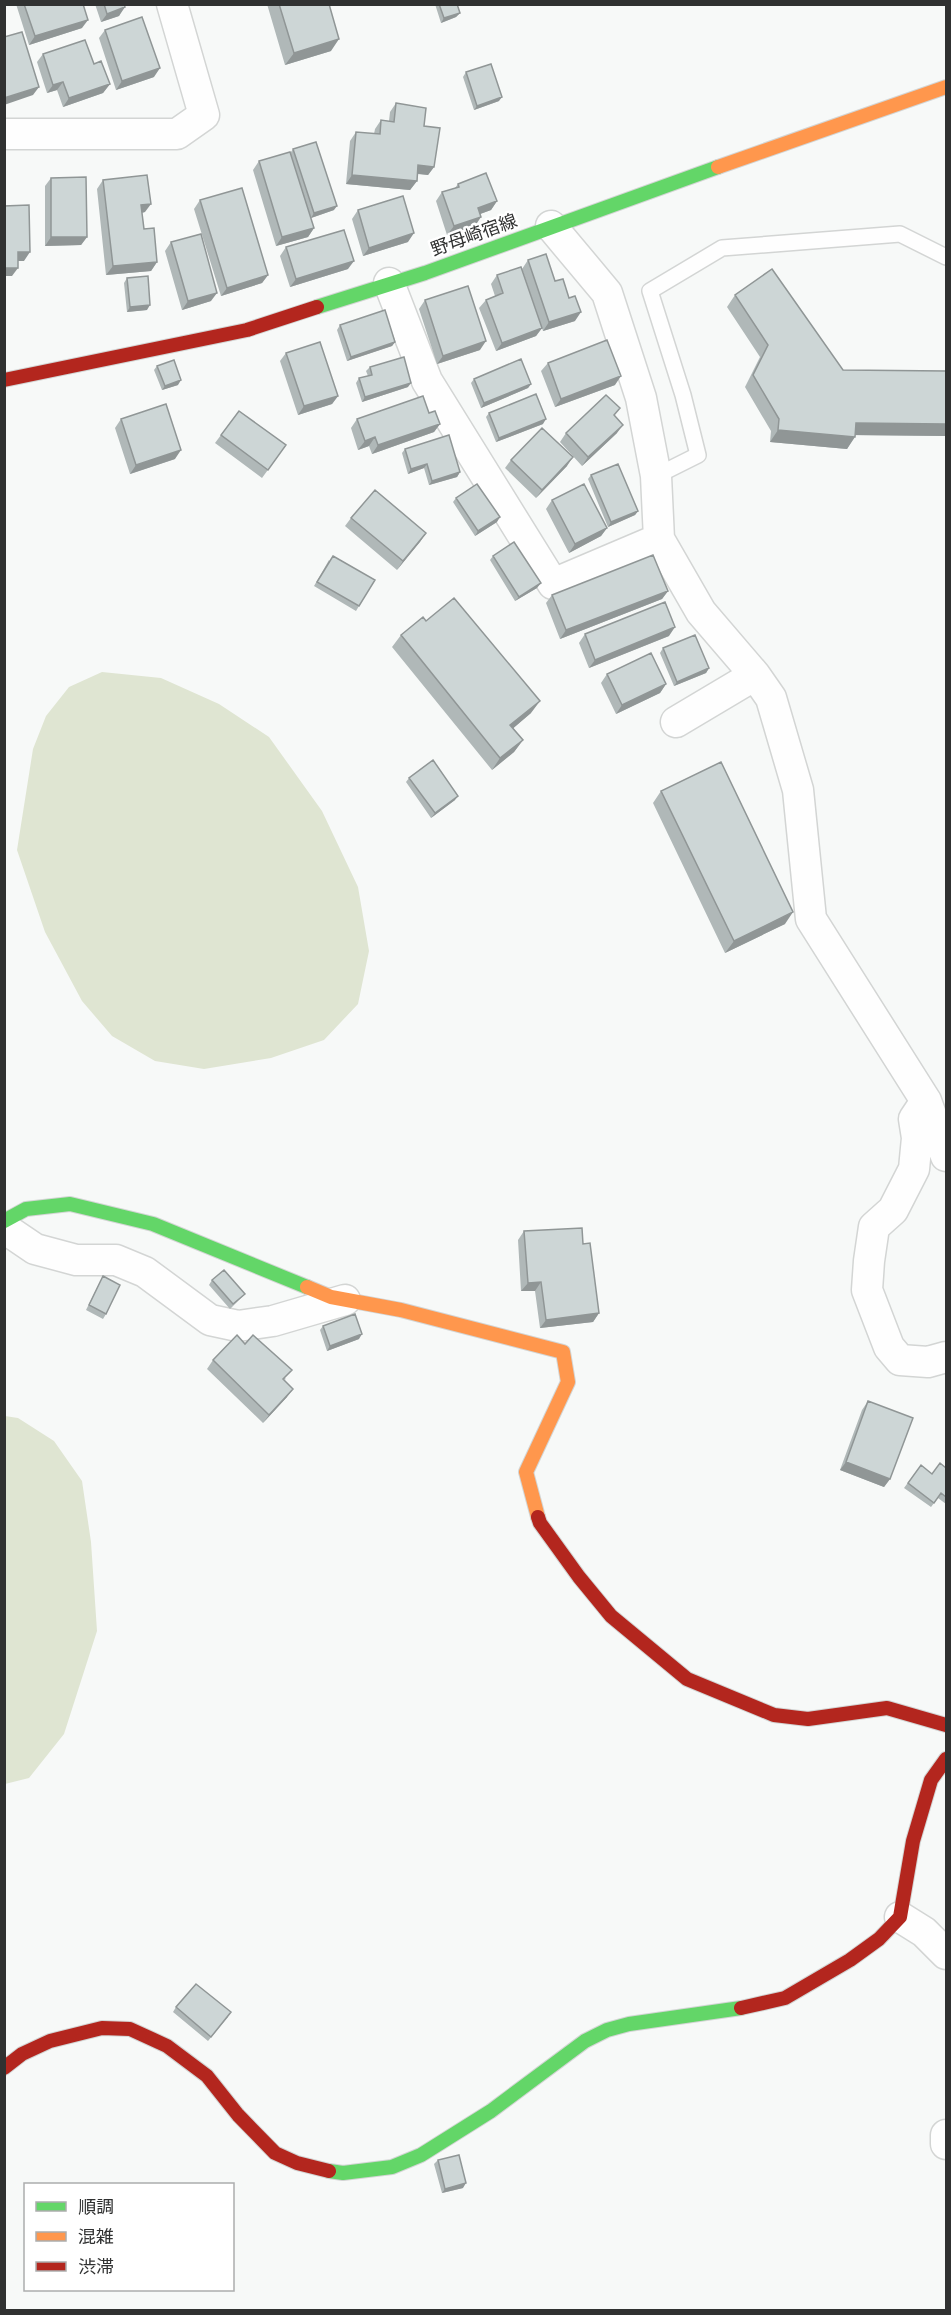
<svg xmlns="http://www.w3.org/2000/svg" width="951" height="2315" font-family="Signika,'Noto Sans JP',sans-serif">
<rect width="100%" height="100%" fill="#f7f9f8"/>
<path fill="#dfe5d2" d="M102 672 161 678 219 704 269 737 322 811 358 887 369 951 358 1004 324 1040 271 1058 204 1069 155 1061 112 1036 82 1001 45 932 17 850 33 749 46 716 69 687Z
M5 1416 18 1418 54 1441 82 1481 91 1542 97 1631 64 1734 29 1778 5 1784Z"/>
<g fill="none" stroke-linecap="round" stroke-linejoin="round">
<defs>
<path id="lane" d="M656 476 698 455 683 395 650 291 722 248 900 234 946 257"/>
<path id="street" d="M4 134H177L204 115 172 4
M551 226 607 293 641 398 656 476 659 539 701 612 755 675 771 698 798 790 811 919 926 1101 946 1156
M389 283 427 381 553 584 659 539
M676 722 755 675
M926 1101 914 1119 917 1138 914 1169 893 1210 874 1227 869 1261 867 1290 889 1347 900 1360 928 1362 946 1357
M4 1228 35 1249 76 1260H116L145 1272 210 1320 238 1326 273 1321 345 1300
M900 1917 924 1932 946 1954
M946 2135V2144"/>
<path id="fast" d="M317 307 425 273 718 167
M4 1221 26 1209 70 1204 153 1224 307 1287
M329 2171 343 2173 392 2167 421 2155 491 2111 585 2041 607 2030 629 2024 741 2008"/>
<path id="slow" d="M718 167 946 87
M307 1287 331 1297 401 1310 563 1352 568 1382 526 1472 538 1517"/>
<path id="jam" d="M4 380 247 330 317 307
M538 1517 540 1523 579 1577 611 1616 687 1679 774 1715 808 1719 887 1708 946 1725
M741 2008 785 1998 850 1960 879 1939 900 1917 913 1841 931 1780 946 1759
M4 2068 22 2054 50 2041 102 2028 130 2029 167 2046 207 2076 238 2115 275 2153 297 2163 329 2171"/>
</defs>
<use href="#lane" stroke="#d3d5d4" stroke-width="18"/>
<use href="#street" stroke="#d3d5d4" stroke-width="33"/>
<use href="#fast" stroke="#d3d5d4" stroke-width="16"/>
<use href="#slow" stroke="#d3d5d4" stroke-width="16"/>
<use href="#jam" stroke="#d3d5d4" stroke-width="16"/>
<use href="#lane" stroke="#fefefe" stroke-width="15"/>
<use href="#street" stroke="#fefefe" stroke-width="30"/>
<use href="#fast" stroke="#63d668" stroke-width="14"/>
<use href="#slow" stroke="#ff974d" stroke-width="14"/>
<use href="#jam" stroke="#b3261e" stroke-width="14"/>
</g>
<path fill="#b0b8b8" d="M16 4H83L82 28 29 45Z
M95 4H124L119 16 101 22Z
M267 4H329L331 51 285 65Z
M435 4H457L460 13 456 17 441 23Z
M105 30 154 77 116 90 99 38Z
M43 54 94 64 110 84 103 93 63 107 57 90 47 93 37 62Z
M466 72 499 101 474 110 463 77Z
M396 103 424 126 434 167 428 175 417 174V181L410 190 346 184 350 141 356 132 374 134 375 129 381 120 389 121 390 112Z
M293 149 334 210 311 218 314 228 308 237 276 246 253 170 259 161 291 152Z
M51 178 87 237 81 245 45 246V186Z
M103 180 145 212 142 213 144 229 157 262 151 271 106 275 97 189Z
M458 184 497 201 491 210 480 214 475 226 447 235 436 201 442 192 455 188Z
M200 200 268 275 262 283 221 296 194 209Z
M358 210 408 242 363 256 352 219Z
M171 242 211 301 182 310 165 251Z
M286 247 348 269 290 287 280 256Z
M528 260 555 281 575 321 543 331 542 328 536 336 496 351 479 308 486 300 495 296 491 284 497 275 538 316 522 269Z
M127 278 147 310 127 312 124 283Z
M735 295 843 370 946 371V436L855 435 847 449 770 442 771 431 745 387 760 357 727 307Z
M425 300 480 350 437 364 419 309Z
M340 325 395 342 392 346 347 361 337 330Z
M286 353 338 396 332 404 298 415 280 361Z
M548 363 615 385 555 407 541 371Z
M157 366 178 385 162 390 154 370Z
M370 367 408 387 362 402 356 383 359 378 368 376 366 371Z
M474 379 531 384 528 388 481 408 471 383Z
M239 411 286 445 262 478 215 443Z
M429 413 440 424 434 432 372 454 369 446 358 450 351 428 357 419Z
M489 413 543 424 496 442 486 417Z
M615 415 617 433 582 466 560 442 566 433Z
M121 419 175 459 130 474 115 428Z
M405 449 460 472 457 477 429 485 424 468 408 474 402 453Z
M511 460 567 466 536 498 505 468Z
M591 475 638 511 635 515 608 527 588 479Z
M456 498 497 522 475 536 453 502Z
M552 500 607 528 601 536 569 553 546 509Z
M351 518 426 533 397 570 345 526Z
M493 556 537 588 515 601 490 560Z
M329 560 359 606 356 611 314 586Z
M668 591 662 599 560 639 546 603 552 595Z
M426 621 531 713 513 728 523 740 514 752 492 770 392 647 401 635Z
M585 634 669 636 589 668 579 643Z
M663 648 709 668 706 673 674 686 660 653Z
M607 674 666 684 660 693 616 714 601 683Z
M409 778 455 800 431 818 406 782Z
M661 791 785 924 725 953 653 803Z
M524 1231 599 1313 593 1322 540 1328 535 1291H521L518 1240Z
M103 1276 106 1314 103 1319 86 1310Z
M212 1280 245 1294 230 1309 209 1285Z
M323 1326 359 1339 327 1351 320 1330Z
M245 1344 286 1379 284 1380 287 1397 263 1423 207 1369 213 1360Z
M868 1401 890 1479 884 1487 840 1470 862 1410Z
M921 1465 932 1474 946 1468V1504L938 1498 931 1507 904 1488Z
M176 2007 228 2017 208 2041 173 2012Z
M438 2160 463 2188 442 2193 434 2164Z"/>
<path fill="#909696" d="M125 7 119 16 101 22 107 14Z
M460 13 456 17 441 23 444 18Z
M88 20 82 28 29 45 35 36Z
M339 39 331 51 285 65 294 53Z
M160 68 154 77 116 90 122 81Z
M63 82 57 90 47 93 53 85Z
M110 84 103 93 63 107 69 98Z
M39 87 33 95 4 105V98Z
M502 97 499 101 474 110 477 106Z
M418 165 434 167 428 175 412 173Z
M352 175 417 181 410 190 346 184Z
M497 201 491 210 472 217 478 208Z
M151 204 145 212 135 214 141 205Z
M337 206 334 210 311 218 314 213Z
M481 217 475 226 447 235 454 226Z
M314 228 308 237 276 246 282 237Z
M414 233 408 242 363 256 369 248Z
M51 237H87L81 245 45 246Z
M18 252H30L24 261H12Z
M354 261 348 269 290 287 296 279Z
M157 262 151 271 106 275 113 266Z
M4 268H18L12 276H4Z
M268 275 262 283 221 296 227 288Z
M217 293 211 301 182 310 188 301Z
M150 305 147 310 127 312 130 307Z
M581 312 575 321 543 331 549 322Z
M542 328 536 336 496 351 502 343Z
M486 341 480 350 437 364 443 356Z
M395 342 392 346 347 361 351 357Z
M621 376 615 385 555 407 561 399Z
M181 380 178 385 162 390 165 386Z
M411 383 408 387 362 402 365 397Z
M531 384 528 388 481 408 484 403Z
M338 396 332 404 298 415 304 406Z
M546 419 543 424 496 442 499 438Z
M856 423 946 424V436L848 435Z
M440 424 434 432 372 454 378 445Z
M623 425 617 433 582 466 588 457Z
M778 430 855 437 847 449 770 442Z
M375 437 369 446 358 450 365 441Z
M181 450 175 459 130 474 136 465Z
M573 457 567 466 536 498 542 490Z
M427 464 424 468 408 474 411 469Z
M460 472 457 477 429 485 432 481Z
M638 511 635 515 608 527 611 522Z
M500 517 497 522 475 536 478 531Z
M607 528 601 536 569 553 575 544Z
M426 533 420 542 397 570 403 561Z
M541 583 537 588 515 601 519 597Z
M668 591 662 599 560 639 566 630Z
M675 627 669 636 589 668 595 660Z
M709 668 706 673 674 686 677 682Z
M666 684 660 693 616 714 622 705Z
M540 701 531 713 502 738 510 725Z
M523 740 514 752 492 770 500 758Z
M458 796 455 800 431 818 435 813Z
M793 912 785 924 725 953 734 941Z
M541 1282 535 1291H521L528 1283Z
M599 1313 593 1322 540 1328 546 1320Z
M362 1334 359 1339 327 1351 330 1346Z
M293 1389 287 1397 263 1423 269 1415Z
M846 1462 890 1479 884 1487 840 1470Z
M466 2183 463 2188 442 2193 445 2189Z"/>
<path fill="#cdd6d6" stroke="#909696" stroke-width="1.5" d="M24 4H83L88 20 35 36Z
M104 4H124L125 7 107 14Z
M279 4H329L339 39 294 53Z
M439 4H457L460 13 444 18Z
M142 17 160 68 122 81 105 30Z
M22 32 39 87 4 98V37Z
M85 40 94 64 101 61 110 84 69 98 63 82 53 85 43 54Z
M491 64 502 97 477 106 466 72Z
M396 103 426 108 424 126 440 128 434 167 418 165 417 181 352 175 356 132 380 134 381 120 394 122Z
M316 142 337 206 314 213 293 149Z
M290 152 314 228 282 237 259 161Z
M486 173 497 201 478 208 481 217 454 226 442 192 459 187 458 184Z
M147 175 151 204 141 205 144 229 154 228 157 262 113 266 103 180Z
M86 177 87 237H51V178Z
M242 188 268 275 227 288 200 200Z
M403 196 414 233 369 248 358 210Z
M29 205 30 252H18V268H4V206Z
M344 230 354 261 296 279 286 247Z
M201 234 217 293 188 301 171 242Z
M546 254 555 281 563 279 569 298 575 296 581 312 549 322 528 260Z
M521 267 542 328 502 343 486 300 503 293 497 275Z
M772 269 843 370 946 371V424L856 423 855 437 778 430 779 419 753 375 768 345 735 295Z
M148 276 150 305 130 307 127 278Z
M468 286 486 341 443 356 425 300Z
M385 310 395 342 351 357 340 325Z
M607 340 621 376 561 399 548 363Z
M320 342 338 396 304 406 286 353Z
M404 357 411 383 365 397 359 378 372 375 370 367Z
M521 359 531 384 484 403 474 379Z
M174 360 181 380 165 386 157 366Z
M536 394 546 419 499 438 489 413Z
M606 395 620 408 614 415 623 425 588 457 566 433Z
M423 396 429 413 435 411 440 424 378 445 375 437 365 441 357 419Z
M166 404 181 450 136 465 121 419Z
M239 411 286 445 268 470 221 435Z
M542 428 573 457 542 490 511 460Z
M449 435 460 472 432 481 427 464 411 469 405 449Z
M618 464 638 511 611 522 591 475Z
M477 484 500 517 478 531 456 498Z
M584 484 607 528 575 544 552 500Z
M375 490 426 533 403 561 351 518Z
M514 542 541 583 519 597 493 556Z
M653 555 668 591 566 630 552 595Z
M333 556 375 580 359 606 317 582Z
M454 598 540 701 510 725 523 740 500 758 401 635 423 617 426 621Z
M665 602 675 627 595 660 585 634Z
M695 635 709 668 677 682 663 648Z
M651 653 666 684 622 705 607 674Z
M433 760 458 796 435 813 409 778Z
M721 762 793 912 734 941 661 791Z
M582 1228 583 1244 590 1243 599 1313 546 1320 541 1282 528 1283 524 1231Z
M224 1270 245 1294 233 1304 212 1280Z
M103 1276 120 1285 106 1314 89 1305Z
M355 1314 362 1334 330 1346 323 1326Z
M237 1335 245 1344 253 1335 292 1370 283 1379 293 1389 269 1415 213 1360Z
M868 1401 913 1418 890 1479 846 1462Z
M940 1463 946 1468V1497L941 1493 934 1503 908 1483 921 1465 932 1474Z
M196 1984 231 2012 211 2037 176 2007Z
M459 2155 466 2183 445 2189 438 2160Z"/>
<g text-anchor="middle" stroke-width="5" stroke-linejoin="round" paint-order="stroke">
<g font-size="18" fill="#303131" stroke="#fff">
<text transform="translate(474 235) rotate(-20)" y="6">野母崎宿線</text>
</g>
</g>
<rect width="951" height="2315" fill="none" stroke="#303131" stroke-width="12"/>
<rect x="24" y="2183" width="210" height="108" fill="#ffffff" stroke="#acadad" stroke-width="1.5"/>
<rect x="36" y="2202" width="30" height="9" fill="#63d668" stroke="#acadad" stroke-width="1.5"/>
<text x="78" y="2213" font-size="18" fill="#303131">順調</text>
<rect x="36" y="2232" width="30" height="9" fill="#ff974d" stroke="#acadad" stroke-width="1.5"/>
<text x="78" y="2243" font-size="18" fill="#303131">混雑</text>
<rect x="36" y="2262" width="30" height="9" fill="#b3261e" stroke="#acadad" stroke-width="1.5"/>
<text x="78" y="2273" font-size="18" fill="#303131">渋滞</text>
</svg>
